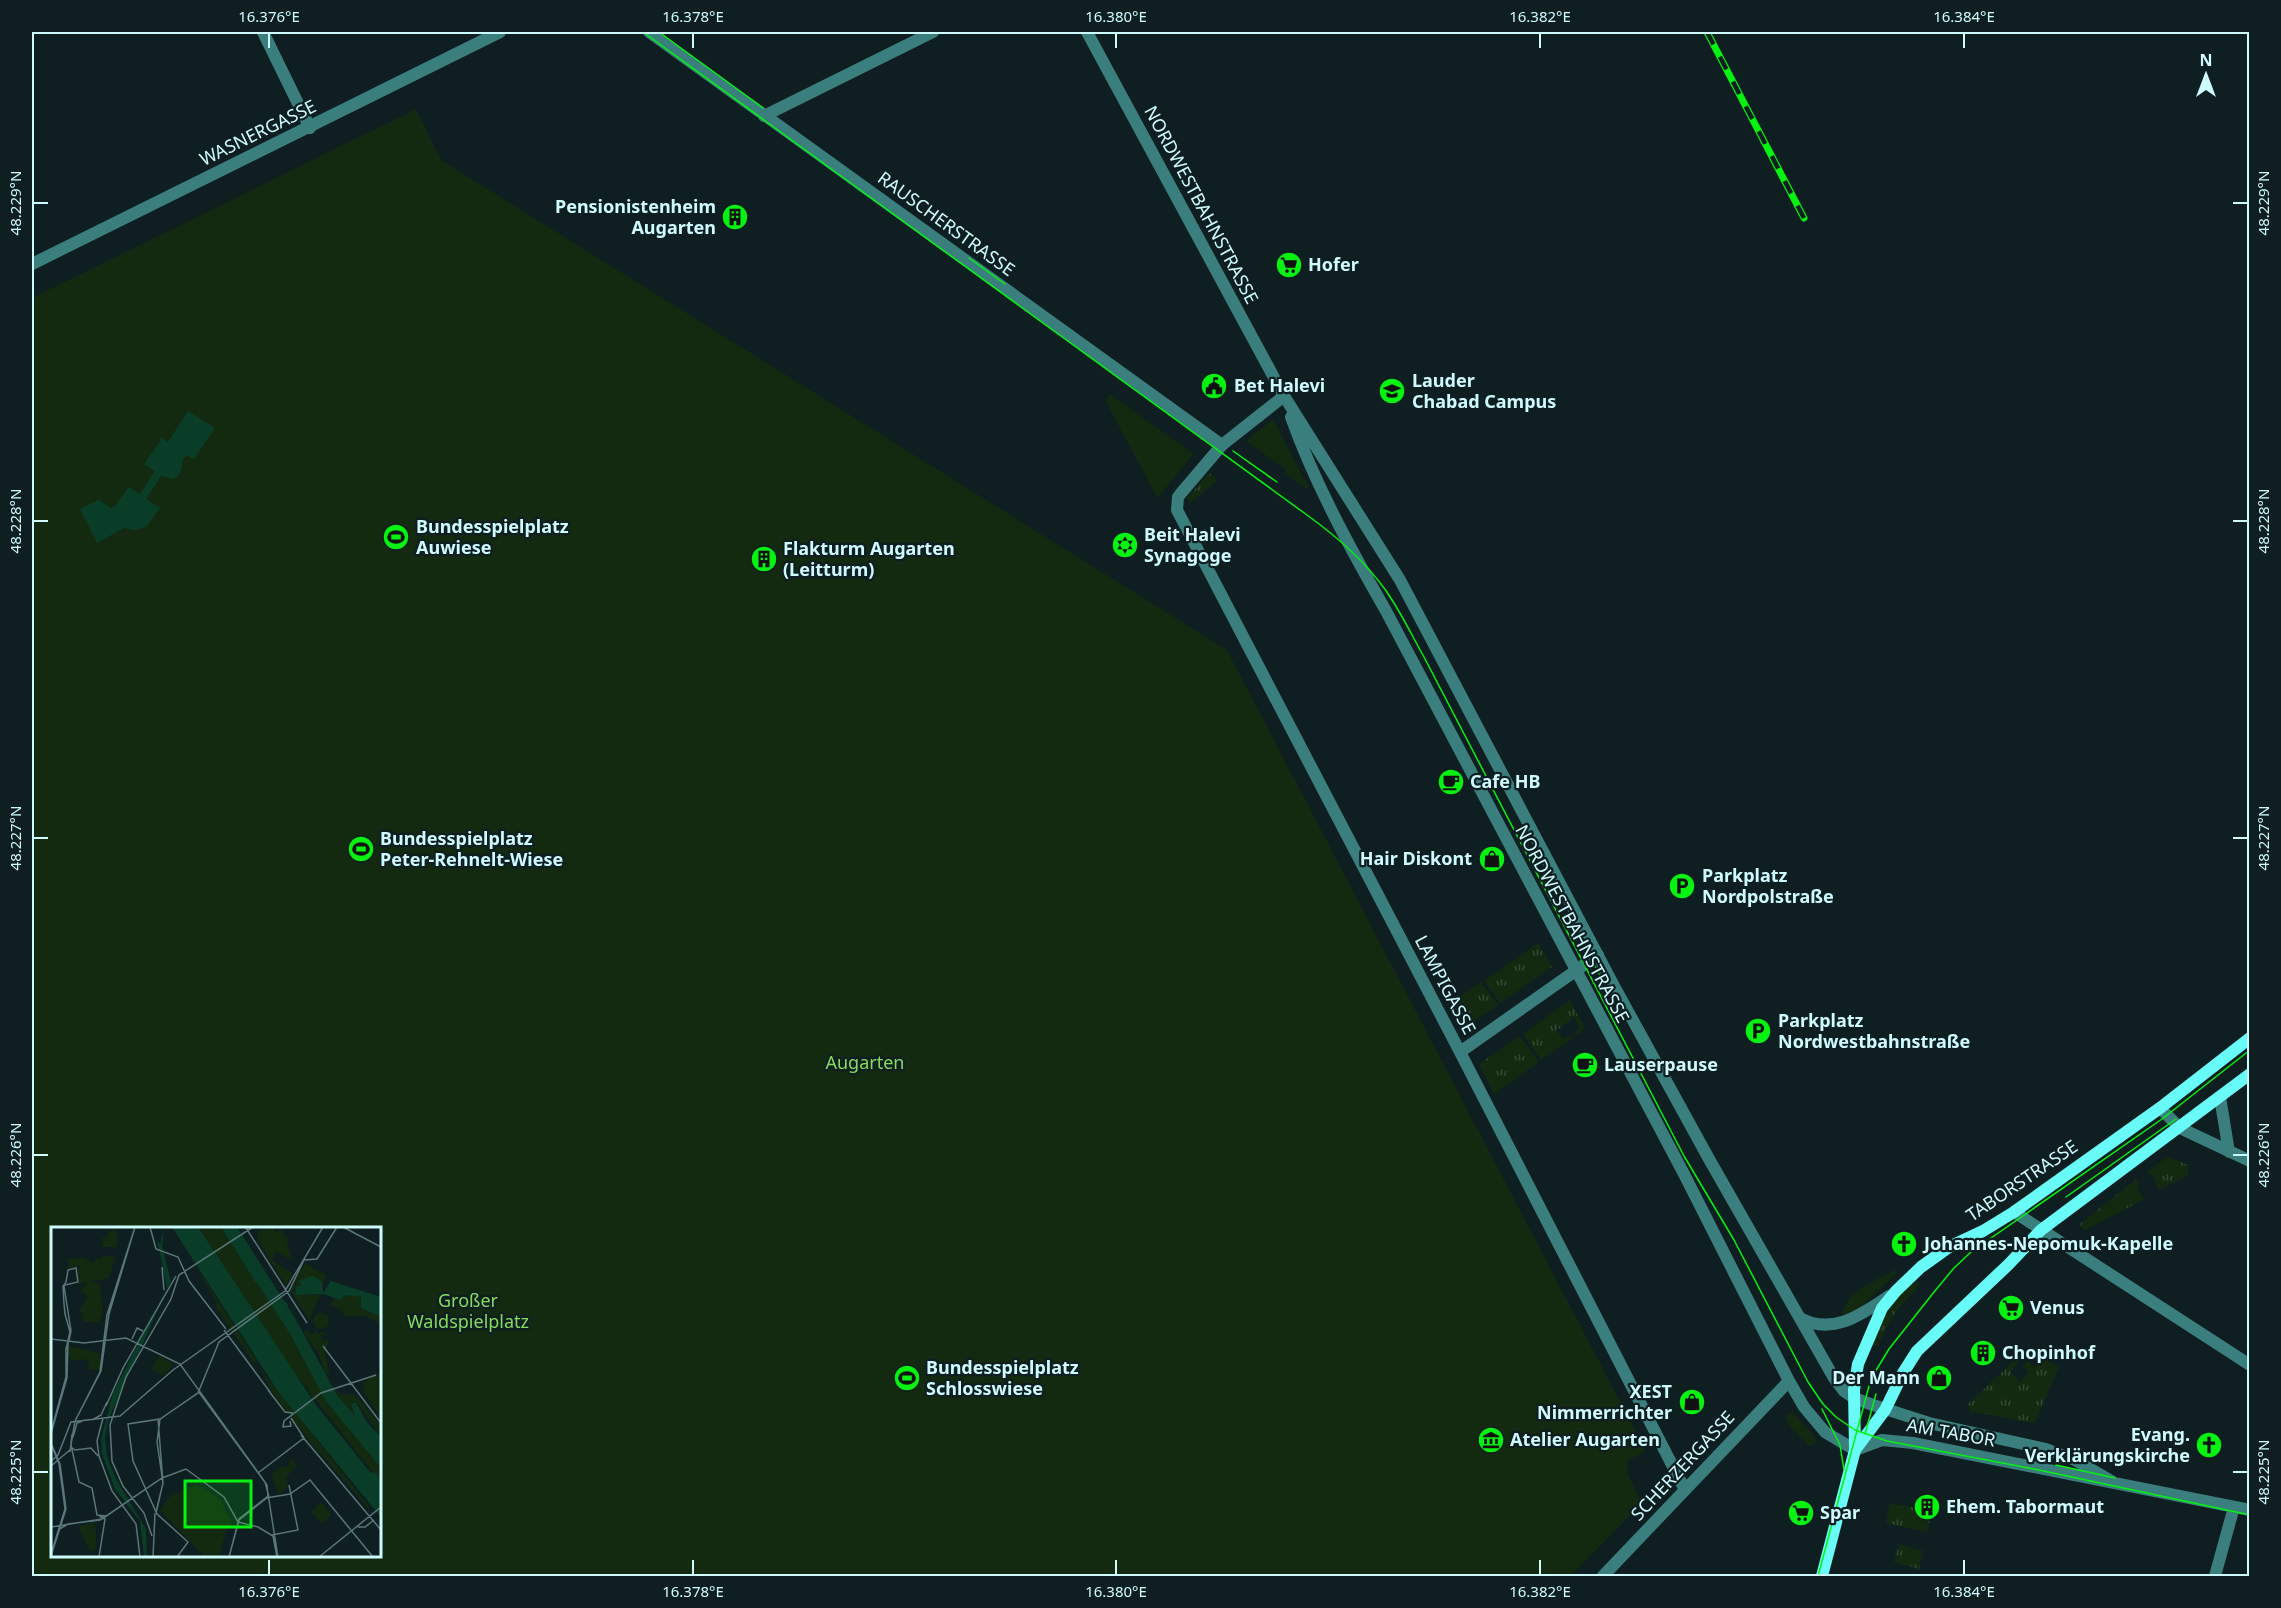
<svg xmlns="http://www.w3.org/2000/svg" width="2281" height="1608" font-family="'Noto Sans',sans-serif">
<defs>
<pattern id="grass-tufts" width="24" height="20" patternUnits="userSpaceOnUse" patternTransform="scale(1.5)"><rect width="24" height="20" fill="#132a11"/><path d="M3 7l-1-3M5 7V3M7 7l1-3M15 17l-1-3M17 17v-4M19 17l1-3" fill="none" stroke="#344a35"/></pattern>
</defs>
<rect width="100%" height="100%" fill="#0e1e21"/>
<path fill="url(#grass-tufts)" d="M1209 473 1218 480 1190 503 1187 498Z
M1538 943 1552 967 1500 1003 1484 981Z
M1481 982 1498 1005 1461 1030 1449 1004Z
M1570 1000 1585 1029 1577 1035 1575 1032 1580 1028 1574 1017 1557 1030 1562 1039 1571 1035 1572 1038 1541 1060 1523 1034Z
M1520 1036 1539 1062 1494 1094 1479 1064Z
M2168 1157 2188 1165V1175L2159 1190 2153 1176 2146 1172Z
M2138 1178V1191L2145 1199 2085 1230 2080 1226 2081 1223Z
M1895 1270 1897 1273 1861 1307 1842 1316C1846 1290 1875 1282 1895 1270Z
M1918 1281 1920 1285 1896 1311 1877 1346H1873C1875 1328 1901 1288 1918 1281Z
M2021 1354 2024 1357 2010 1372 2020 1381 2029 1372 2023 1366 2028 1361 2034 1367 2043 1358 2059 1367 2035 1423 1970 1412 1968 1404Z
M1792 1412 1815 1437V1444L1809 1446 1788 1424 1785 1416Z
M1890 1503 1932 1511 1927 1532 1886 1523Z
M1899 1544 1923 1551 1919 1569 1894 1562Z"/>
<path fill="#132a11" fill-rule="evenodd" d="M416 109 441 160 1227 650 1646 1451 1627 1461 1628 1475 1642 1503 1571 1576H32V298ZM52 1228H380V1556H52Z
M1110 394 1194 454 1157 498 1105 400Z
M1273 419 1309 488 1307 489 1284 473 1286 470 1246 441Z"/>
<path fill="#0a3d28" d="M188 411 215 428 194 459 186 455C179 464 185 474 173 479L161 476 146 499 160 508 147 526 135 530 124 528 97 543 80 509 98 500 111 508 116 505 129 487 140 494 155 471 144 464 162 438 168 442Z"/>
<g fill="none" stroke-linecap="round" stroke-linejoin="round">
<path stroke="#3a7f7e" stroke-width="12" d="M263 32 310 128
M649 32 1222 445
M764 116 933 32
M32 264 500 32
M1284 396 1222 445 1182 492 1178 497 1177 510 1460 1052 1685 1490
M1460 1052 1598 955
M2220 1097 2229 1152
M2160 1108 2180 1128 2250 1161
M2014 1212 2250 1365
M1603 1576 1789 1381
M2215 1576 2234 1507"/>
<path stroke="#3a7f7e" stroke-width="12" d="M1087 32 1284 396 1400 580 1614 986 1709 1159 1834 1378 1844 1391 1854 1398 1873 1405 1929 1423 2046 1449 2075 1460 2113 1482
M1291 417C1315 484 1350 548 1386 611L1684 1174 1789 1381 1804 1407 1825 1432 1855 1450 1882 1440 1913 1443 2250 1510
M1800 1318C1833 1336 1862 1314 1889 1296"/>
<path stroke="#68fbf8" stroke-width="12" d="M1855 1450 1885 1410 1903 1373 1917 1351 2009 1264 2041 1230 2250 1074
M1822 1576 1855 1450 1854 1390 1858 1364 1882 1308 1896 1291 1921 1267 1949 1247 1983 1231 2014 1212 2160 1108 2250 1038"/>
<path stroke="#06f211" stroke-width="1.5" d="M643 32 1307 515C1336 536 1363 559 1384 588 1400 610 1411 634 1424 657L1684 1156 1734 1240 1808 1382 1823 1404 1836 1417 1855 1430 1887 1441 2039 1470 2250 1515
M659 32 763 108
M969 258 1005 284
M1233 451 1277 482
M1573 924 1609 993
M2066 1197 2176 1119
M1822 1409 1840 1445 1844 1470
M1865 1434 1876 1394
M2056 1465 2115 1478
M1818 1576 1869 1386 1875 1372 1889 1349 1934 1292 1954 1268 1971 1252 2162 1119 2250 1050"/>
<defs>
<path id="rail" d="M1707 32 1804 218"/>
</defs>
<use href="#rail" stroke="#06f211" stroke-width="7"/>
<use href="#rail" stroke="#0e1e21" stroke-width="4.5" stroke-dasharray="14" stroke-linecap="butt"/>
</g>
<path fill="none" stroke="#cefbfe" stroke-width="2" d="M269 33V48M693 33V48M1116 33V48M1540 33V48M1964 33V48M33 203H48M2233 203H2248M33 521H48M2233 521H2248M33 838H48M2233 838H2248M33 1155H48M2233 1155H2248M33 1472H48M2233 1472H2248M269 1560V1575M693 1560V1575M1116 1560V1575M1540 1560V1575M1964 1560V1575"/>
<defs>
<symbol id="building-disc" viewBox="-11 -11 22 22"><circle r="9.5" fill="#06f211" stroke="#0e1e21"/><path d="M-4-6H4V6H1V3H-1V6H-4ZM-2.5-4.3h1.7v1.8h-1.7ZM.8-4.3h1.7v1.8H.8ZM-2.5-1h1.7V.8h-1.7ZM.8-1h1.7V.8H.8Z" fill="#111"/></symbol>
<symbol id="supermarket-disc" viewBox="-11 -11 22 22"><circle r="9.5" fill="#06f211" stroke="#0e1e21"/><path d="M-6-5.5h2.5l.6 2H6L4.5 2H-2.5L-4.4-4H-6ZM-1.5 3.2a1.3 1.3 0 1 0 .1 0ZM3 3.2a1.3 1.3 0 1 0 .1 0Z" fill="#111"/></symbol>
<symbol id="civic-disc" viewBox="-11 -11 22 22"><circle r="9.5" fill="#06f211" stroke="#0e1e21"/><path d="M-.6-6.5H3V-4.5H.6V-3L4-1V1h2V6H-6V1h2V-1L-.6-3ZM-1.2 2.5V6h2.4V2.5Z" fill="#111"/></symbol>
<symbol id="school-disc" viewBox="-11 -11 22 22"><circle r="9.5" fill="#06f211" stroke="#0e1e21"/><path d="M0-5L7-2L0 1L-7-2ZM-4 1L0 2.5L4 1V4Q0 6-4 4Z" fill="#111"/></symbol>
<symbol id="stadium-disc" viewBox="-11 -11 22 22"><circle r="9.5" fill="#06f211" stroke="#0e1e21"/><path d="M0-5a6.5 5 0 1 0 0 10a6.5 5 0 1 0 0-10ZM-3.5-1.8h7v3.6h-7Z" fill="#111"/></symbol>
<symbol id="synagogue-disc" viewBox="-11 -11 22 22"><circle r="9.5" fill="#06f211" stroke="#0e1e21"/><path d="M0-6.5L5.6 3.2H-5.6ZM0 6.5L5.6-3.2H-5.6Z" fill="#111"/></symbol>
<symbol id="cafe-disc" viewBox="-11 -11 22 22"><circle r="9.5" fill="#06f211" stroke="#0e1e21"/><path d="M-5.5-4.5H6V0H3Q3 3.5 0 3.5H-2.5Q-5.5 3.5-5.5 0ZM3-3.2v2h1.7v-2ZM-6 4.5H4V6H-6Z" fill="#111"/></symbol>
<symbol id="shop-disc" viewBox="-11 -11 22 22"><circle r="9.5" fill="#06f211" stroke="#0e1e21"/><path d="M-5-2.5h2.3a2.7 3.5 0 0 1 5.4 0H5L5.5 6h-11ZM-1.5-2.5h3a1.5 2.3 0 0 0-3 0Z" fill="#111"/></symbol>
<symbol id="parking-disc" viewBox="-11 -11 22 22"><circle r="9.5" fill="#06f211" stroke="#0e1e21"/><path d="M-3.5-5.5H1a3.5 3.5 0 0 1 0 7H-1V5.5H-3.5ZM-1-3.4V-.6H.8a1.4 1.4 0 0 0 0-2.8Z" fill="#111"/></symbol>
<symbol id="church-disc" viewBox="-11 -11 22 22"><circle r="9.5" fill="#06f211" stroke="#0e1e21"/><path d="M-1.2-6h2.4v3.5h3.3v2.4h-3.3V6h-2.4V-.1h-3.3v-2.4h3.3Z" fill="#111"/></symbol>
<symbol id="museum-disc" viewBox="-11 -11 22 22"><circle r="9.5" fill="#06f211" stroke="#0e1e21"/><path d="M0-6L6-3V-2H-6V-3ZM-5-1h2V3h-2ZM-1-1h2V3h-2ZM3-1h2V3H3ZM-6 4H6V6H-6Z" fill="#111"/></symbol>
</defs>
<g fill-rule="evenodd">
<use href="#building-disc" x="720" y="202" width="30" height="30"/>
<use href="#supermarket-disc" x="1274" y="250" width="30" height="30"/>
<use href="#civic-disc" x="1199" y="371" width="30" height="30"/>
<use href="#school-disc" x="1377" y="376" width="30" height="30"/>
<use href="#stadium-disc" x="381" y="522" width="30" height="30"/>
<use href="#synagogue-disc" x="1110" y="530" width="30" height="30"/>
<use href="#building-disc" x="749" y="544" width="30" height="30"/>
<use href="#cafe-disc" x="1436" y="767" width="30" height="30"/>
<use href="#stadium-disc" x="346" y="834" width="30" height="30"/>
<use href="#shop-disc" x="1477" y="844" width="30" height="30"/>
<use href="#parking-disc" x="1667" y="871" width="30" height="30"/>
<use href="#parking-disc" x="1743" y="1016" width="30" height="30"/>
<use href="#cafe-disc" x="1570" y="1050" width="30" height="30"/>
<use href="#church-disc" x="1889" y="1229" width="30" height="30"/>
<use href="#supermarket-disc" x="1996" y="1293" width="30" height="30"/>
<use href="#building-disc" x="1968" y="1338" width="30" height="30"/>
<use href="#stadium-disc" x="892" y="1363" width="30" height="30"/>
<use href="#shop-disc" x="1924" y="1363" width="30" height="30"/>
<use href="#shop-disc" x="1677" y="1387" width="30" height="30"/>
<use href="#museum-disc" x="1476" y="1425" width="30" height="30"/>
<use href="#church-disc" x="2194" y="1430" width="30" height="30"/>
<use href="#building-disc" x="1912" y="1492" width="30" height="30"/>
<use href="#supermarket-disc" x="1786" y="1498" width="30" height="30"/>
</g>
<g text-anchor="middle" stroke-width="4.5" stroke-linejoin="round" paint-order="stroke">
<g font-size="18" fill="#cefbfe" stroke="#0e1e21">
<text transform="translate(258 133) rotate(-26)" y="6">WASNERGASSE</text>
<text transform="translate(1201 205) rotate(62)" y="6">NORDWESTBAHNSTRASSE</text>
<text transform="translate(946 224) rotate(36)" y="6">RAUSCHERSTRASSE</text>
<text transform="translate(1572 924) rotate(62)" y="6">NORDWESTBAHNSTRASSE</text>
<text transform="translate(1445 985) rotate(62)" y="6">LAMPIGASSE</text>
<text transform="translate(2022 1181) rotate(-34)" y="6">TABORSTRASSE</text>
<text transform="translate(1951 1433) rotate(10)" y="6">AM TABOR</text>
<text transform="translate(1683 1466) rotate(-47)" y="6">SCHERZERGASSE</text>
</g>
<g font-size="18" font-weight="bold" fill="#cefbfe" stroke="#0e1e21" text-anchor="start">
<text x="716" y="213" text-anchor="end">Pensionistenheim<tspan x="716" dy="21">Augarten</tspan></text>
<text x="1308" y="271">Hofer</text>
<text x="1412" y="387">Lauder<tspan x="1412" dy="21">Chabad Campus</tspan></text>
<text x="1234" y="392">Bet Halevi</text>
<text x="416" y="533">Bundesspielplatz<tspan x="416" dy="21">Auwiese</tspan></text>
<text x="1144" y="541">Beit Halevi<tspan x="1144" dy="21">Synagoge</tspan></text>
<text x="783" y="555">Flakturm Augarten<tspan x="783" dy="21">(Leitturm)</tspan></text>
<text x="1470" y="788">Cafe HB</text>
<text x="380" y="845">Bundesspielplatz<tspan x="380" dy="21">Peter-Rehnelt-Wiese</tspan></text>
<text x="1472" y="865" text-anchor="end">Hair Diskont</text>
<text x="1702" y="882">Parkplatz<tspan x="1702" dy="21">Nordpolstraße</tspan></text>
<text x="1778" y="1027">Parkplatz<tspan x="1778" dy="21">Nordwestbahnstraße</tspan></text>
<text x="1604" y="1071">Lauserpause</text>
<text x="1924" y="1250">Johannes-Nepomuk-Kapelle</text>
<text x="2030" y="1314">Venus</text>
<text x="2002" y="1359">Chopinhof</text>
<text x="926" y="1374">Bundesspielplatz<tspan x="926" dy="21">Schlosswiese</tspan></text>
<text x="1920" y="1384" text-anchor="end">Der Mann</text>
<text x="1672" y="1398" text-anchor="end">XEST<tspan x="1672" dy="21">Nimmerrichter</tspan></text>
<text x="2190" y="1441" text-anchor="end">Evang.<tspan x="2190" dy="21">Verklärungskirche</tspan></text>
<text x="1510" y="1446">Atelier Augarten</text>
<text x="1946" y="1513">Ehem. Tabormaut</text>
<text x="1820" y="1519">Spar</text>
</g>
<g font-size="18" fill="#83dc5c" stroke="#0e1e21">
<text x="865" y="1069">Augarten</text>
<text x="468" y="1307">Großer<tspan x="468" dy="21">Waldspielplatz</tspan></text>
</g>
</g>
<g transform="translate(51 1227)">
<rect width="330" height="330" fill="#0e1e21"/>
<path d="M255 103 260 108 266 104 268 107 271 104 276 109 269 108 273 114 278 113 274 127 279 147H274L268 127 253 106ZM282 162 291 167H304L330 198V210L305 174 300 177 309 191 302 187Z" fill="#132a11"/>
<path d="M147 0H170L241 109 276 176 330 236V256L227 125ZM215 0H222L225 5 230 2 236 11 240 12 228 17 207 14 206 5ZM137 27 206 134 203 136 165 81 166 76ZM49 30V44L60 46 57 52 41 54 49 58 52 84 48 95H32L29 83 36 69 29 64 37 55 28 57 27 42 31 38 16 42 18 34 13 32 34 31 40 36ZM254 36 275 48 271 64 251 59 243 62 244 68H270L258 92 239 64ZM295 66 310 70V81L330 90V96L312 89H294L289 82 278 78 284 69 290 73ZM17 119 49 126V143L37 142 38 132 19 134ZM108 129 122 138 112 149 100 142ZM208 140 317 278 319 284 261 217 221 165ZM326 147 330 151V191L314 167 311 156ZM240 231 246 239 235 250 237 259 228 268 220 247 232 238 235 242ZM146 257 169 272 181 296 175 304 168 330H154L109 283 118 270ZM271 275 281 288 271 296 259 285ZM44 295 46 322 39 325 27 299Z" fill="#132a11"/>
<path d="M66 3V20H52L51 11 57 9V4ZM207 14H236L241 33 225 25 221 33 242 47 235 59ZM64 28 60 46 49 44 50 30ZM262 94a8 8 0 1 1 16 0a8 8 0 1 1-16 0Z" fill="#132a11"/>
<path d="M113 0 111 20 120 54 58 191 54 210 56 230 65 252 95 302 96 330H93L89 294 64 262 51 227 50 212 62 166 116 61 106 13 109 17ZM121 0H147L265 178 319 245 326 246 330 256V290L228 166ZM170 0H186L244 91 286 168 304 189 300 177 305 175 315 194 329 209 330 241 274 173 241 110 207 57 189 42 204 54ZM261 49 271 54 272 66 280 54 330 70V90L310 81V70L294 68 290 73 272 67 244 68 245 60 251 58 248 54Z" fill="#0a3d28"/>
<path fill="none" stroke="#0a3d28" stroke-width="3" d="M185 14 224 69M228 72 235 77 236 92 276 161M280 168 330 222"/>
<path fill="none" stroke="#5b7679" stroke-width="1.5" d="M99 0 105 22 127 30 138 54 175 102M292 0 330 20M195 1 256 96M111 40 113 63M173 103 219 165M0 112 33 116 75 111 129 137 214 255 218 270M81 112 86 101 92 104M272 119 330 196M217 163 234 185 242 186M147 164 216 258 217 270 188 293 178 330M55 179 72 141 125 49M52 191 46 214 48 229 61 264 85 297 89 330M240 191 253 211M41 193 50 188 56 175M108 193 148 165M239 194 240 199 232 200 233 194 270 166 325 148M23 196 49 145 56 88 84 0M59 198 61 234 72 259 93 286 101 309M59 198 75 150 120 72 128 48 202 0M0 205 4 190 15 150V122L19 105 14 87 13 77 12 59 13 58H14L27 55 25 41 17 43 15 55 13 58V59L20 104 18 113 15 123 16 147 15 153 0 207M0 206 16 151 17 116M250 208 330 303M22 210 26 196 32 194M0 216 9 237 15 282 0 329M0 217 8 237 14 282 0 327M20 220 24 223 40 221 47 229M19 225 21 207M0 234 7 228 20 195 69 189 122 143 234 64 272 0M0 239 20 222M207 246 253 211M217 267 227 330M215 271 239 267 259 253 322 330M105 285 112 256 106 215 109 192M105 286 112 256 107 192M55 289 46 288 41 261 28 255 20 218 24 194 50 144 58 87 84 0M0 300 51 292 111 251M307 300H314L323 293M7 303 17 297 49 293 111 251 135 242 173 270 187 295 207 300 222 309 226 330M221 308 247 303 238 258M48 330 54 292 48 289M102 330 104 286M126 330 137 315 106 287 82 234 77 197 109 192 147 166 168 115 238 64 253 33 266 32 286 0M178 330 188 292 217 269M268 330 330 280"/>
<path fill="#06f211" fill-opacity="0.15" stroke="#06f211" stroke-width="3" d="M134 254H200V300H134Z"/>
<rect width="330" height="330" fill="none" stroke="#cefbfe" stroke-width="3"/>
</g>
<rect width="2281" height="1608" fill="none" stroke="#0e1e21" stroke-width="66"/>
<g transform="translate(2206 75)" stroke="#0e1e21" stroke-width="4.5" paint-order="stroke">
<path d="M0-4.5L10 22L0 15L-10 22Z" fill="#cefbfe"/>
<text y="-9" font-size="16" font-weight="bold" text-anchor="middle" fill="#cefbfe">N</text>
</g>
<rect x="33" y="33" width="2215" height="1542" fill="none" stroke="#cefbfe" stroke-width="2"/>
<g font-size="15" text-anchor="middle" fill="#cefbfe">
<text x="269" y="22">16.376°E</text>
<text x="693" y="22">16.378°E</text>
<text x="1116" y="22">16.380°E</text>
<text x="1540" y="22">16.382°E</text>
<text x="1964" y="22">16.384°E</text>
<text transform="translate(16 203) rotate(-90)" y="5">48.229°N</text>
<text transform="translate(2264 203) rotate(-90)" y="5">48.229°N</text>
<text transform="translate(16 521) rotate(-90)" y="5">48.228°N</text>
<text transform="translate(2264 521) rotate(-90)" y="5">48.228°N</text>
<text transform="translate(16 838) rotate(-90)" y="5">48.227°N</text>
<text transform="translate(2264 838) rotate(-90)" y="5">48.227°N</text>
<text transform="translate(16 1155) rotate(-90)" y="5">48.226°N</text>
<text transform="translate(2264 1155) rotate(-90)" y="5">48.226°N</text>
<text transform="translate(16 1472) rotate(-90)" y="5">48.225°N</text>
<text transform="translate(2264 1472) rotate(-90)" y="5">48.225°N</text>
<text x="269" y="1597">16.376°E</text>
<text x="693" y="1597">16.378°E</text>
<text x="1116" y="1597">16.380°E</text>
<text x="1540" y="1597">16.382°E</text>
<text x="1964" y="1597">16.384°E</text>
</g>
</svg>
